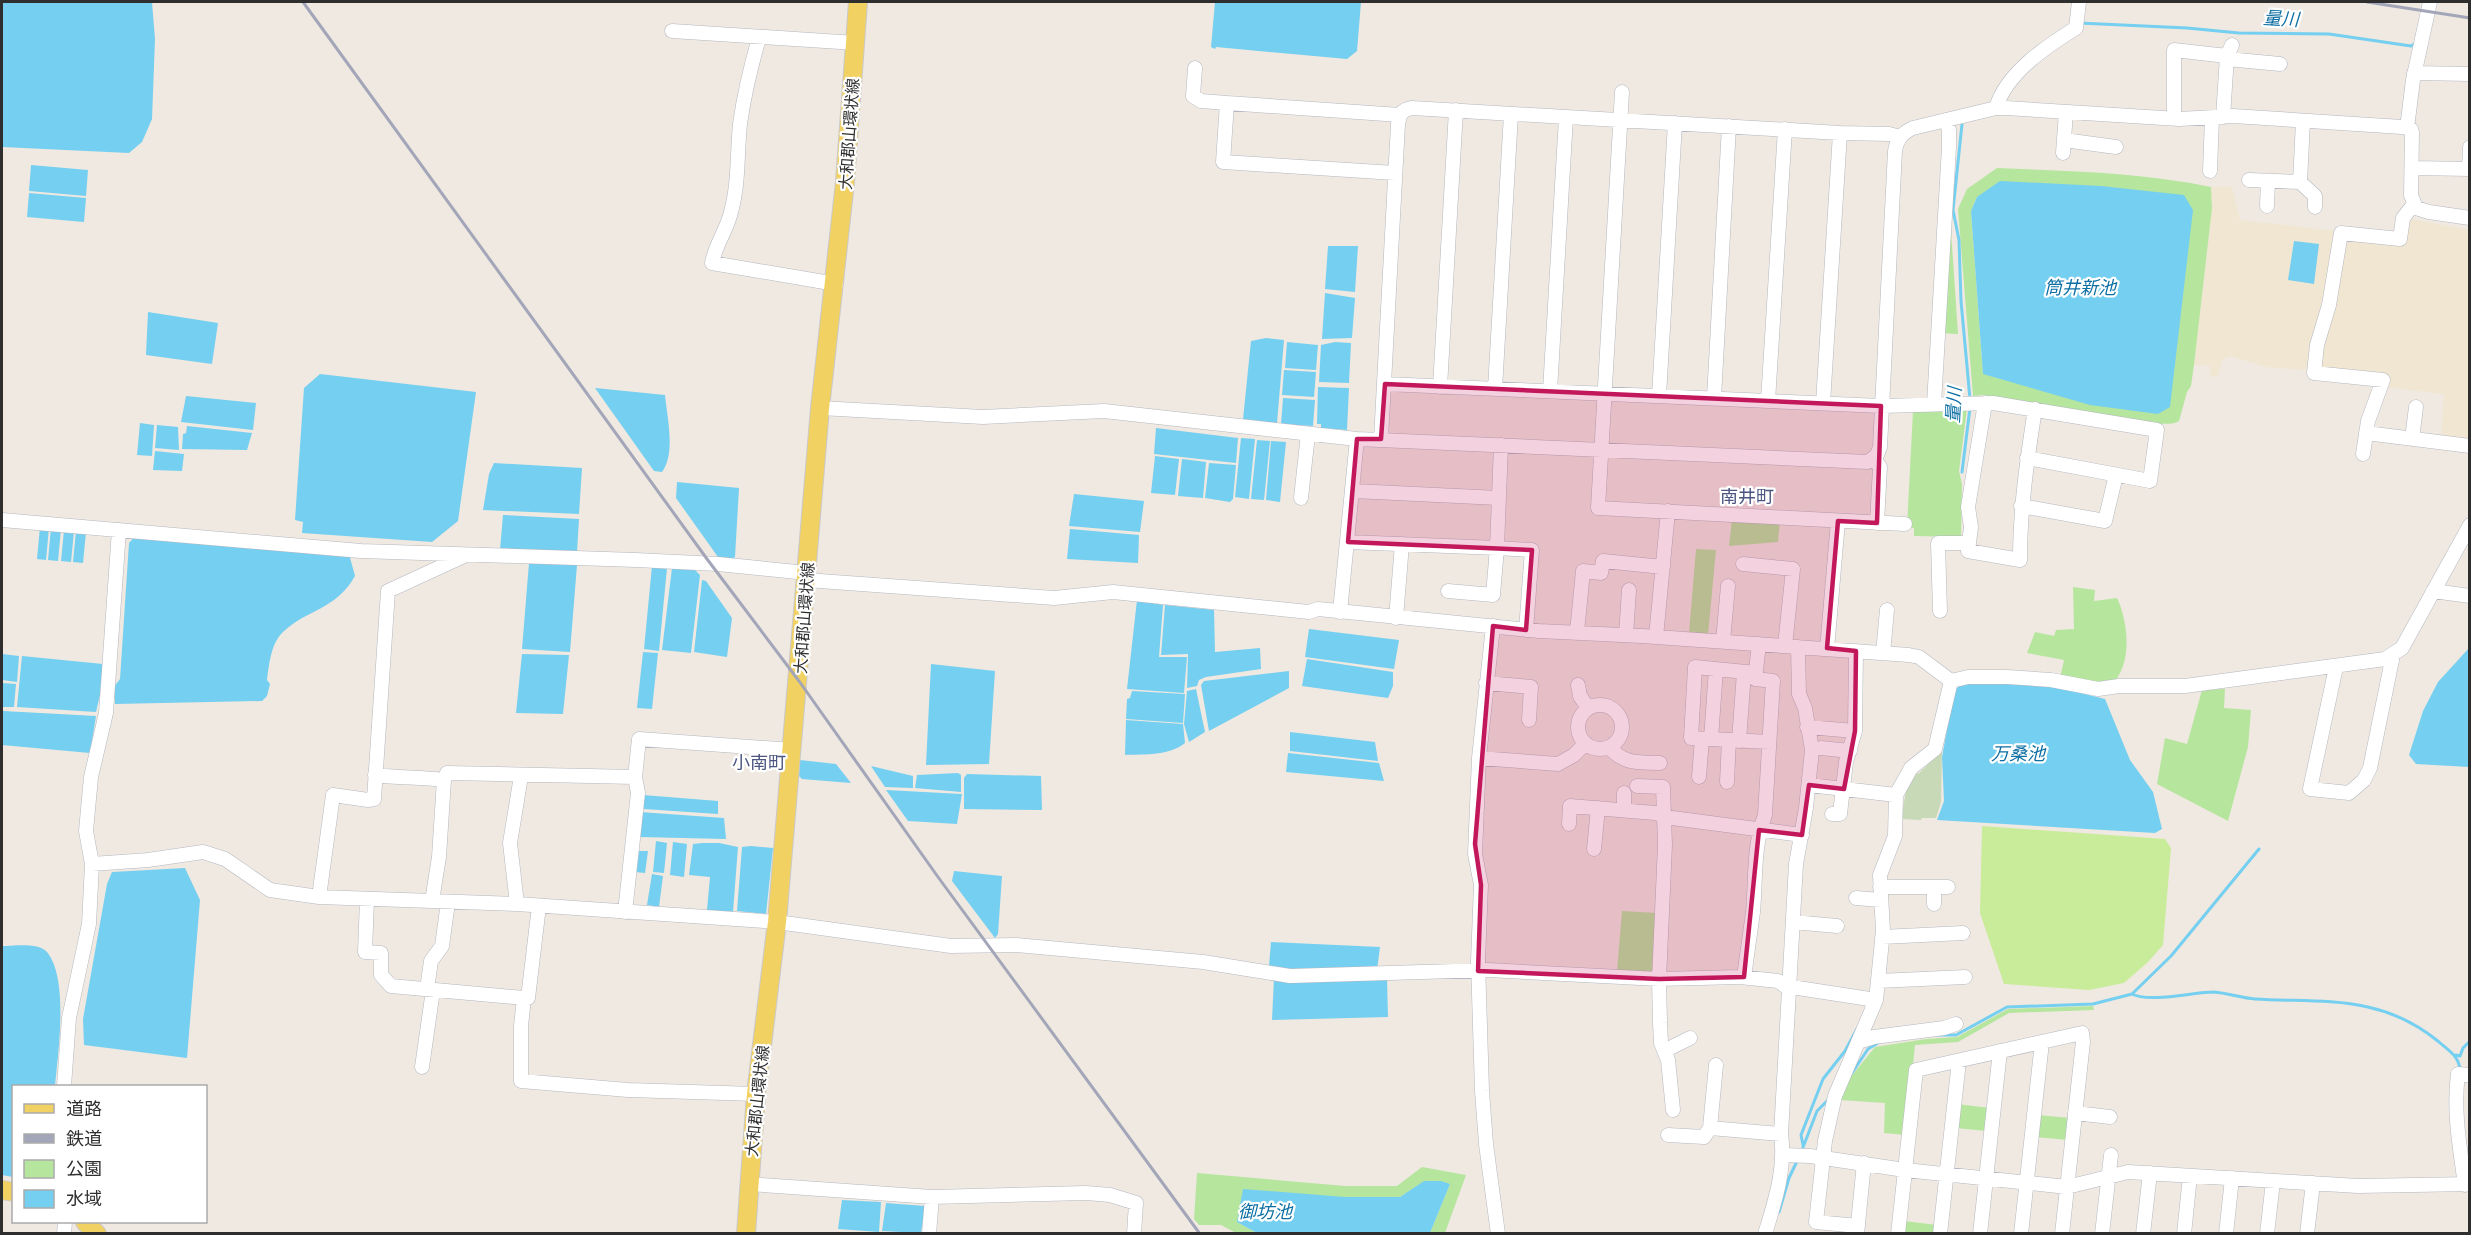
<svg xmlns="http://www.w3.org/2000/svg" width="2471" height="1235" font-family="Cabin,'Noto Sans JP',sans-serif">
<rect width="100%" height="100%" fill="#efe9e1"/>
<path fill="#f0e6d1" d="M2211 187H2232L2240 220 2335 231 2328 284 2312 337 2308 368 2303 370 2266 367 2230 356 2223 359 2218 376 2211 377 2209 365H2194L2212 208Z
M2411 219 2469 230V443L2441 439 2444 394 2384 387 2321 370 2317 364 2344 241 2350 237 2404 243Z"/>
<path fill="#b6e59e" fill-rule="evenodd" d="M1997 168C2068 171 2141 172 2211 187L2212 208 2194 365 2191 386 2187 392 2179 421C2171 426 2164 422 2155 425L1984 395 1973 396 1958 209 1967 189ZM1977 197 1983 374 1971 211Z
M1949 201 1958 334 1941 333Z
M1967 409 1959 471 1962 484 1961 537 1914 536V528L1907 527 1913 411Z
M1732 519 1780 521 1778 542 1729 546Z
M1696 549 1716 550 1708 635 1689 633Z
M2073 587 2095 590 2094 601 2117 598C2126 617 2130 645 2123 666 2121 672 2117 678 2114 684L2091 686 2060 678 2064 660 2027 653 2035 632 2054 636 2056 630 2074 629Z
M2225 689 2224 708 2251 710 2248 747 2228 821 2157 784 2165 738 2187 744 2202 690Z
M1622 911 1657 913 1654 971 1649 974 1617 972Z
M2093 1006 2094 1010 2009 1013 1958 1042 1915 1045 1906 1135 1884 1133 1885 1103 1840 1100 1845 1084 1875 1047 1926 1039 1957 1037 2008 1009Z
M1957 1104 1990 1108 1987 1131 1955 1128Z
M2037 1115 2070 1118 2068 1140 2035 1137Z
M1422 1167 1466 1175 1445 1233H1430L1450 1184 1424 1182 1400 1197H1345L1237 1222 1257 1233H1236L1221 1225H1199L1194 1219 1197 1173 1345 1186H1397Z
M1904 1221 1937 1225 1936 1233 1902 1234Z"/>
<path fill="#c8d9b8" d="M1942 751 1941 802 1936 818H1922L1921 820 1901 819 1908 780 1915 772 1918 774Z"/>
<path fill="#c9ec9a" d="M1982 826 2165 839 2171 848 2163 945 2148 962 2124 983 2089 990 2004 984 1980 913Z"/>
<path fill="#75cff0" d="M2 2H152L155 39 152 119 142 142 129 153 2 147Z
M1215 2H1361L1357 51 1347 59 1216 47 1215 49 1211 47Z
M31 165 88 170 86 196 29 191Z
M2000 181 2101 186 2184 195 2193 210 2170 407 2158 414 2090 405 1983 374 1971 211 1977 197Z
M29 193 86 198 84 222 27 217Z
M2294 241 2319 244 2314 284 2288 280Z
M1328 246H1358L1355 292 1325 289Z
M1325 293 1355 298 1352 338 1322 339Z
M148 312 218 323 212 364 146 355Z
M1266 338 1284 340 1277 423 1243 419 1251 341Z
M1287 342 1318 345 1316 370 1285 368Z
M1335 342 1351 343 1349 383 1319 382 1321 345Z
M1284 370 1316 372 1314 397 1282 395Z
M320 374 476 392 458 521 432 542 302 533 303 522 295 520 304 388Z
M1318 387 1349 388 1347 430 1321 428V424H1317Z
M595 388 665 395C667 417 676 453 662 472L654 471Z
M186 396 256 403 253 430 181 422Z
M1283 398 1315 400 1313 426 1281 424Z
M140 423 154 425 152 456 137 455Z
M157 425 178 427 179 450 155 448Z
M187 426 252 433 247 450 182 449 183 434 186 433Z
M1156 428 1238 438 1236 463 1154 454Z
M1241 438 1255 439 1249 499 1235 497Z
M1257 440 1270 441 1264 500 1251 499Z
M1271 441 1286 442 1280 502 1266 500Z
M155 451 184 454 182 471 153 470Z
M1155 456 1179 459 1175 495 1151 493Z
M1182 459 1206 462 1203 498 1178 496Z
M494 463 582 468 579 514 483 510 489 474Z
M1209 463 1236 465 1233 499 1230 502 1205 498Z
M677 482 739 488 735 557 730 561 718 557 676 498Z
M1074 494 1144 501 1140 532 1069 526Z
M503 515 579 519 577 552 500 550Z
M40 527 49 528 46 560 37 559Z
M51 528 61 529 58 561 48 560Z
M1070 529 1139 535 1138 563 1067 559Z
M64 530 74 531 71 562 61 561Z
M76 531 86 532 83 563 73 562Z
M137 534 349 554 355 576C336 610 307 609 283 632 271 643 269 665 267 680L270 684 267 696 262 701 115 704 114 687 120 679 129 543Z
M529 563 577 565 570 652 522 649Z
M652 566 667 568 659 651 644 649Z
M672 568 695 570 700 575 691 653 662 650Z
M702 580 706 581 732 618 727 657 694 652Z
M1137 600 1163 605 1159 657H1187L1184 693 1127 689Z
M1165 605 1214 610 1215 652 1260 648 1261 669 1206 677 1199 680 1197 686 1187 688 1188 654 1161 655Z
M1309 629 1399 640 1394 669 1305 657Z
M2469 648V767L2416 764 2409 755 2423 711 2438 682Z
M643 652 658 653 652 709 637 708Z
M2 654 19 656 17 682 2 680Z
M522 654 569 655 563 714 516 713Z
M22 656 103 664 100 695 96 712 17 707Z
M1307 659 1393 672V686L1388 698 1302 686Z
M931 664 995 671 989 764 926 765Z
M1289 671V688L1209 731 1201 685 1204 681Z
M1963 682 2028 683 2057 687 2105 699 2130 760 2153 792 2162 829 2155 833 1937 820 1944 801 1942 757 1954 691Z
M2 683 16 684 14 707H2Z
M1196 689 1205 732 1189 742 1184 724 1187 691Z
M1132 691 1185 694 1183 723 1126 719 1127 699 1130 698Z
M3 711 96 716 90 753 2 745Z
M1126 720 1183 724 1185 743C1169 756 1145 754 1125 755Z
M1290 732 1375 742 1378 761 1290 751Z
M1288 753 1379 763 1384 781 1286 772Z
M800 760 836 764 851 783 802 779 799 776Z
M871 766 913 776V788L885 787Z
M958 773 961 775V792L915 788 917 775Z
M967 774 1041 776 1042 810 964 809V778Z
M886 790 962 794 957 824 908 821Z
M643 795 718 801V814L644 809Z
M640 812 724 818 726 839 640 837Z
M656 841 667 843 664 873 653 872Z
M673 842 687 844 684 877 670 875Z
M702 843H719L738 847 733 912 707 910 710 877 689 875 693 844Z
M751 846 773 848 766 914 737 911 742 847Z
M639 851H648L645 873 635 872Z
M185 868 200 900 187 1058 84 1045 83 1019 107 884 112 872Z
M954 871 1002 876 998 934 995 938 952 881Z
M652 874 663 876 659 907 647 905Z
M1271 942 1380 947 1377 970 1297 972 1269 966Z
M2 946C13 946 39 942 47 952 69 979 58 1053 55 1086H14L13 1177 2 1175Z
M1274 978 1387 979 1388 1017 1272 1020Z
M1424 1181H1441L1450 1184 1430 1233H1257L1237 1222 1243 1189 1345 1197H1400Z
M842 1200 881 1202 879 1232 838 1229Z
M886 1203 925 1206 921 1233 882 1231Z"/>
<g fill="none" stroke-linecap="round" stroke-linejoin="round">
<path stroke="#75cff0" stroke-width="3" d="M2079 23 2187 28 2239 33 2329 34 2411 46 2416 43
M1962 124 1953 210 1959 240 1961 301 1970 399
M1962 472 1970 408
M2132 994C2149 1003 2194 992 2214 992 2228 993 2241 998 2255 999 2325 1003 2381 994 2439 1042 2449 1051 2459 1056 2460 1070
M1935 1035H1956L2007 1007 2093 1004 2132 994 2171 956 2259 849
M2456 1055 2460 1056 2463 1048 2470 1041
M1850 1076 1868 1049 1878 1043
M1803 1145 1801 1135 1823 1079 1845 1051 1857 1029
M1802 1150 1817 1111 1829 1099
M1779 1212 1789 1178 1798 1159"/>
<defs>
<path id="minor" d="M672 31 856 43
M759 38C751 66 744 95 740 124 737 153 739 183 731 212 727 230 715 245 712 263L836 284
M2227 59 2280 64
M1195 68 1193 96 1201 101 1227 103
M2414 73 2470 74
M1622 92 1598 508 1905 524
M1996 108C2006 73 2047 46 2076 28L2079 2
M2223 117 2227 56 2232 45
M2174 119V50L2227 56
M2407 128 2413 80 2430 2
M2064 140 2116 147
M2063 153 2066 112
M2412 168 2470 169
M2469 169 2470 147
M2210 171 2212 118
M1395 173 1223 162 1227 103 1400 115
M2249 180 2300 182 2303 121
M2300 182 2315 196V207
M2267 206 2268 181
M1385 384 1881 406 1993 403 2157 430 2150 481 2027 458
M1440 387 1456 110
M1495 389 1511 114
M1550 391 1566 117
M1659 396 1675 123
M1714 398 1729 126
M1768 401 1785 129
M1823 403 1840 133
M1985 403 1968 507 1971 527 1968 551 2020 560C2020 509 2027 460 2035 409
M1934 404 1949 147V130L1946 120
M820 408 983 417 1104 411 1357 439 1868 462 1877 455 1880 447 1895 151C1897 139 1902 133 1913 128L1996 108H2006L2179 119 2233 116 2402 127 2411 129 2412 133 2411 195 2416 208 2429 212 2470 218
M2366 433 2470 446
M1381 439 1398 124C1400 114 1401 110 1412 108L1840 133 1889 134 1900 137
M2412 439 2416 407
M1501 445 1497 548 1532 550 1526 630
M2363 454 2368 421 2383 380 2314 373 2317 345 2329 305 2341 233 2400 239 2403 218 2414 204
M1874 459 1880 467 1877 523
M1353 491 1499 498
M1301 498 1308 434
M2021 506 2105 521 2116 475
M2 520 361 551 636 560 718 564 807 573
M1348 542 1497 548 1493 595 1448 591
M1743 564 1793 569 1785 646
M806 580 1054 598 1113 592 1309 612 1318 609 1539 631 1642 636 1909 655 1919 657 1951 681
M2433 591 2470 596
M1940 611 1938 543H1969
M1340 612 1357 439
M1396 618 1402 544
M1493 626 1479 758 1475 854 1481 885 1478 961 1482 1091 1486 1144 1498 1234
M1577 632 1583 571 1601 573 1603 561 1663 567
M1626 635 1629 590
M1656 637 1668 511
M1723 641 1728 586
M1827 649 1838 521
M1883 653 1887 610
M2336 667 2310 789 2349 793 2364 780 2370 768 2393 655
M1756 673 1695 667 1691 738 1769 742
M1486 683 1531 687 1529 720
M1578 685 1580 696 1588 708
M1578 727a22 22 0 1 1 44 0a22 22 0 1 1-44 0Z
M1807 727 1855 731
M1711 739 1716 669
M1739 741 1744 672
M1609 747C1625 765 1638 762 1660 763
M1821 748 1850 751
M1479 758 1558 764 1574 755 1585 744
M375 775C399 778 420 777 444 780L447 773 635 777
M1699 777 1702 739
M1727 782 1729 740
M1809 785 1896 795
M1637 786 1663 787 1665 845 1659 979 1660 1023 1661 1043 1668 1060 1673 1110
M1624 810V793
M1832 814H1840L1846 762 1855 731 1856 651
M1569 824 1570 806 1655 813 1672 818 1802 835
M1594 849 1598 808
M92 864 148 860 203 852 225 859 270 890 319 897 517 904 777 922 951 946 1016 945 1203 962 1290 976 1488 970 1659 979 1740 977 1778 981 1785 986 1876 1000
M1880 887H1948
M319 897 333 795 368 800 374 799 388 591 464 556
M1856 898 1880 900
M367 899 365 952 381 953V975L391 986 524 998 521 1026V1081L628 1090 756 1094
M432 901 439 857 444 780
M517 904 510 843 521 776
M1934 904V887
M625 912 638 793 635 777 639 739 792 750
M1793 922 1837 926
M1882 937 1963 933
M1744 977C1747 955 1750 934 1753 912 1756 879 1753 847 1765 815L1773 681 1755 679 1759 644
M1878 981 1965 977
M427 989 431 961 442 946 448 902
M524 998H528L539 906
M1858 1042 1874 1037 1944 1028 1956 1024
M1664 1051 1690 1038
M422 1067 433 990
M64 1086 69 1018 89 924 92 864 86 831 91 777 106 713 119 530
M2075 1113 2110 1117
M1710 1128 1716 1065
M1668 1135 1704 1137 1710 1128 1781 1134
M1784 1155 1810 1156 1905 1170 2067 1187 2128 1172 2358 1186 2470 1184
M749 1184 932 1197 1086 1193 1110 1195 1136 1203 1134 1234
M2465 1185C2460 1148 2453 1111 2458 1074L2470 1075
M1858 1226 1816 1222 1825 1141 1835 1096 1876 1000 1883 931 1880 875 1895 836 1896 795 1911 768 1935 749 1951 681 1968 677H2007L2051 680 2098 689 2119 686H2185L2385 659 2402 648 2470 525
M64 1234 65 1222
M929 1234 932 1197
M1765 1234C1775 1201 1786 1169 1781 1134L1796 864 1806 808 1812 750 1805 708 1799 694 1798 647
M1857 1234 1864 1163
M1898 1234 1916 1070 2082 1033 2083 1042 2062 1234
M1940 1234 1959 1061
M1980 1234 2000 1051
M2021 1234 2042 1042
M2102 1234 2111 1155
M2143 1234 2150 1173
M2184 1234 2190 1176
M2226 1234 2232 1178
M2267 1234 2273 1181
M2307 1234 2313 1183"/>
<path id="major" d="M2 1190 14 1192
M85 1222 97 1234
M746 1234 756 1094 777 922 820 408 845 182 858 2"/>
</defs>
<use href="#minor" stroke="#b4b7c1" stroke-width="15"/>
<use href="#major" stroke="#c9c9c9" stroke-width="20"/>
<use href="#minor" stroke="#fff" stroke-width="14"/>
<use href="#major" stroke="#f2d163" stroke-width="18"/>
<path stroke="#a3a6b8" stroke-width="3" d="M303 2 707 559 799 681 938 877 1200 1234
M2367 2 2470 18"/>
</g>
<path fill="#c2185b" fill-opacity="0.2" stroke="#c2185b" stroke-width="4.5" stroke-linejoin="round" d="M1385 384 1881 406 1877 523 1838 521 1827 648 1856 651 1855 731 1844 789 1809 785 1802 835 1759 830 1744 977 1659 979 1478 971 1481 885 1475 844 1493 626 1526 630 1532 550 1348 542 1357 439H1381Z"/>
<g text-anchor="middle" stroke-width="4.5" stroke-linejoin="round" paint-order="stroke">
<g font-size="16" fill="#2e2e2e" stroke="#fff">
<text transform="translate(849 134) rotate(-86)" y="6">大和郡山環状線</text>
<text transform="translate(804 618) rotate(-86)" y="6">大和郡山環状線</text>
<text transform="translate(757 1101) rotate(-84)" y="6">大和郡山環状線</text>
</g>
<g font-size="18" font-style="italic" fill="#0d6fa3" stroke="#fff">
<text transform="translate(2281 19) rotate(3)" y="6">量川</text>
<text x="2080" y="294">筒井新池</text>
<text transform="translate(1954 405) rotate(-87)" y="6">量川</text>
<text x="2018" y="760">万桑池</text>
<text x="1265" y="1218">御坊池</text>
</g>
<g font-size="18" fill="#4d5680" stroke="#fff">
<text x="1747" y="503">南井町</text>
<text x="759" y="769">小南町</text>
</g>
</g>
<rect width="2471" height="1235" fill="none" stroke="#2e2e2e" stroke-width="6"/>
<rect x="12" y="1085" width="195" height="138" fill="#ffffff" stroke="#ababab" stroke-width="1.5"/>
<rect x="24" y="1104" width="30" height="9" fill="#f2d163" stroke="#ababab" stroke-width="1.5"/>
<text x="66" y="1115" font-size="18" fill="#2e2e2e">道路</text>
<rect x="24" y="1134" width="30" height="9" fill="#a3a6b8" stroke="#ababab" stroke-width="1.5"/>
<text x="66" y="1145" font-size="18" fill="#2e2e2e">鉄道</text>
<rect x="24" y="1160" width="30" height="18" fill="#b6e59e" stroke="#ababab" stroke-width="1.5"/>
<text x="66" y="1175" font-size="18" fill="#2e2e2e">公園</text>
<rect x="24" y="1190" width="30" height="18" fill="#75cff0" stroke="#ababab" stroke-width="1.5"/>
<text x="66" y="1205" font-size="18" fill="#2e2e2e">水域</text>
</svg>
